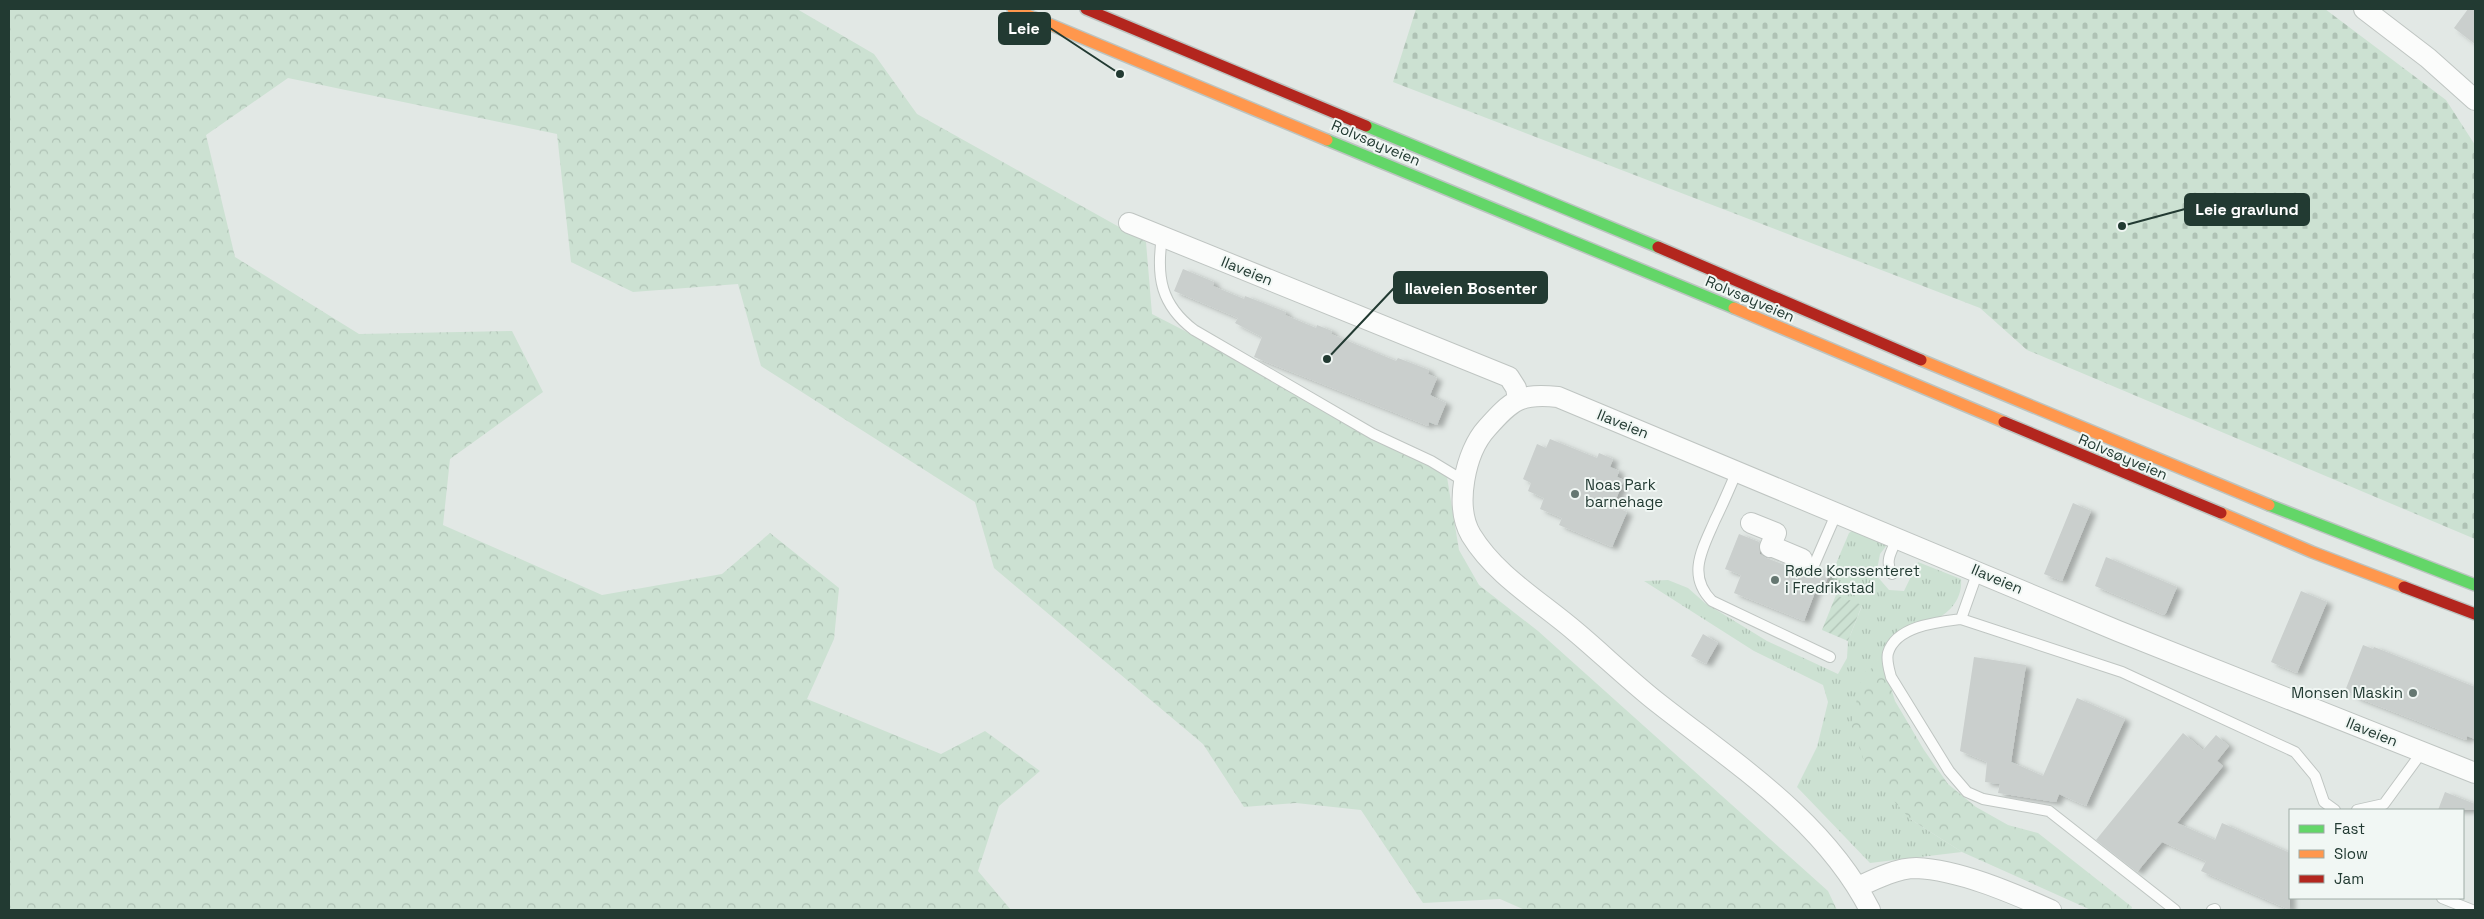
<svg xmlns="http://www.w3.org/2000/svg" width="2484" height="919" font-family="'Space Grotesk',sans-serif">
<defs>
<pattern id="grass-tufts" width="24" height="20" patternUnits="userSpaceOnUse" patternTransform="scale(1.25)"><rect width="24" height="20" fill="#cce1d2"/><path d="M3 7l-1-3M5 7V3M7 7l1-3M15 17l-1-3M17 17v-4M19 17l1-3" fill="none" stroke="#afc2b5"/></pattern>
<pattern id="forest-crowns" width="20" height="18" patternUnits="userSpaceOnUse" patternTransform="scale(1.25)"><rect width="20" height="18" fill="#cce1d2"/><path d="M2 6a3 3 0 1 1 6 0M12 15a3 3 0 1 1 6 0" fill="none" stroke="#afc2b5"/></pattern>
<pattern id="cemetery-stones" width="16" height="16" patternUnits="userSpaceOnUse" patternTransform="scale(1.25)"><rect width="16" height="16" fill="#cce1d2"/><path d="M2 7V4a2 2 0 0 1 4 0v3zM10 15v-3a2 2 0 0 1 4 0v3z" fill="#afc2b5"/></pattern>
<pattern id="garden-furrows" width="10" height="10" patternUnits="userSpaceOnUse" patternTransform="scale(1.25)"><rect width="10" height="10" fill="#cce1d2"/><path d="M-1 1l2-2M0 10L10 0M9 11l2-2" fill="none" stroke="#afc2b5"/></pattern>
<filter id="shadow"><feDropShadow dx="5.5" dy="3" stdDeviation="2.5" flood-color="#0004"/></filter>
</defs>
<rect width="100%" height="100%" fill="#e2e8e5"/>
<path fill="url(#grass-tufts)" d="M1853 530 1887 545 1880 554 1876 575 1889 590 1904 591 1918 562 1961 579C1963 598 1949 615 1932 620 1922 623 1911 623 1902 630 1894 635 1889 642 1885 651L1910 819 1962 852 1870 863 1797 787 1817 747 1828 702 1823 685 1754 651 1644 581 1668 580 1688 588 1705 603 1767 641 1838 674 1847 658 1848 641 1862 606 1836 595 1827 585 1849 533Z"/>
<path fill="url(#forest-crowns)" d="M9 9H797L874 54 917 114 1146 242 1152 314 1445 465 1459 550 1479 585 1538 631 1828 891 1837 910H1525L1500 899 1423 903 1361 810 1296 803 1244 807 1203 744 994 568 975 502 761 366 738 284 633 292 571 262 557 134 288 78 206 135 235 257 359 334 512 331 543 392 450 459 443 525 602 595 722 574 770 533 839 588 834 639 807 699 941 754 985 731 1040 771 999 806 978 871 1011 910H9Z
M1883 662 1895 701 1924 750 1948 784 1976 807 2008 825 2038 833 2132 907 2131 910H2091L1962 852 1910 819 1868 772 1851 724 1863 673Z"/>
<path fill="url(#cemetery-stones)" d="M1416 9H2325L2446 100 2475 145V539L2027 350 1980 308 1393 82Z"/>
<path fill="url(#garden-furrows)" d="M1836 595 1862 605 1848 641 1822 630Z"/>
<path fill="#cacfcd" filter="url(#shadow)" d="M2468 9H2475V44L2454 28Z
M1183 269 1214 282 1213 286 1244 299 1245 296 1286 312 1285 315 1316 328 1317 325 1332 331 1331 334 1396 361 1398 358 1429 370 1428 374 1437 378 1430 395 1446 403 1437 425 1429 422 1428 426 1403 416 1254 357 1262 337 1235 323 1238 318 1174 291Z
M1550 439 1597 458 1599 453 1613 459 1610 467 1619 471 1617 477 1624 480 1613 506 1627 512 1612 547 1559 525 1562 518 1540 509 1544 498 1528 491 1531 483 1523 479 1537 444 1546 448Z
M2073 503 2091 511 2062 581 2044 574Z
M1739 534 1759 542 1760 554 1766 558 1798 570 1808 569 1814 572 1820 568 1830 572 1823 589 1817 587 1804 621 1734 593 1741 575 1725 569Z
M2106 557 2177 587 2166 613 2164 615 2095 586Z
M2301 591 2327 602 2297 673 2271 662Z
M1703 634 1718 643 1706 664 1691 656Z
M2363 645 2373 649 2374 647 2475 687V739L2467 736 2466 740 2355 697V695L2345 691Z
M1974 657 2026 665 2011 762 2043 776 2077 698 2125 719 2086 806 2059 794 2056 802 1998 793 2000 784 1985 782 1987 762 1960 751Z
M2183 733 2203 750 2216 735 2229 746 2217 761 2223 766 2177 823 2215 840 2222 823 2290 853V910L2201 871 2206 861 2162 842 2137 872 2096 840Z
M2445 792 2475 804V810H2438Z"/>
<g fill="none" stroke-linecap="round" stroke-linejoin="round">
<defs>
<path id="lane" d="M1162 237C1156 277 1161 305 1194 330L1373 434 1431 461 1464 481
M1737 471C1730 487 1723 504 1715 520 1703 548 1686 575 1712 601L1830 657
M1814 565 1837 512
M1978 571 1961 619C1937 622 1896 626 1888 653 1886 660 1889 669 1891 677L1949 771 1967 792 1983 799 2049 811 2175 910
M1892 574C1884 561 1892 550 1898 537
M1961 619 2122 672 2295 752 2315 776 2324 802 2335 810
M2357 810 2384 804 2422 752
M2442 898 2472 910
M2212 910 2215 909"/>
<path id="street" d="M2364 9 2428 58 2475 100
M1129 223 1509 377 1516 388 1518 399
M1751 523 1776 533 1770 547
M1771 546 1802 559
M1858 887C1875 879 1897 868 1916 868 1960 870 2012 893 2051 910
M1870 910C1823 818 1731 761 1653 699 1626 677 1602 654 1576 632 1540 601 1496 576 1471 535 1454 506 1465 452 1487 428 1512 400 1520 393 1558 397L2118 631 2475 773"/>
<path id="fast" d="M1366 126 1658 247
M1327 140 1734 308
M2269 505 2475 585"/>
<path id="slow" d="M1013 9 1327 140
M1734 308 2004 422
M1921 360 2269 505
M2221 513 2312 552 2404 587"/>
<path id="jam" d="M1086 9 1366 126
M1658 247 1921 360
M2004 422 2221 513
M2404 587 2475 614"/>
</defs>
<use href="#lane" stroke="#bfc5c2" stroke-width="12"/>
<use href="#street" stroke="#bfc5c2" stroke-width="22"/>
<use href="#fast" stroke="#bcc4c1" stroke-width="14"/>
<use href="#slow" stroke="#bcc4c1" stroke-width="14"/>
<use href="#jam" stroke="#bcc4c1" stroke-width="14"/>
<use href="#lane" stroke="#fbfcfb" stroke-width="10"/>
<use href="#street" stroke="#fbfcfb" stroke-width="20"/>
<use href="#fast" stroke="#63d668" stroke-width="11"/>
<use href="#slow" stroke="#ff974d" stroke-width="11"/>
<use href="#jam" stroke="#b3261e" stroke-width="11"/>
</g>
<g fill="#657771" stroke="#f1f7f4" stroke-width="2">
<circle cx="1575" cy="494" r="5"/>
<circle cx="1775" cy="580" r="5"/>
<circle cx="2413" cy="693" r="5"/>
</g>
<g text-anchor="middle" stroke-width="4" stroke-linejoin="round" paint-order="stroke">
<g font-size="15" fill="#223a32" stroke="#f1f7f4">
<text transform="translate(1376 143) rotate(23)" y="5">Rolvsøyveien</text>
<text transform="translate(1247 271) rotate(22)" y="5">Ilaveien</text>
<text transform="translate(1750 299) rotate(23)" y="5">Rolvsøyveien</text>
<text transform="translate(1623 424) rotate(22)" y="5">Ilaveien</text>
<text transform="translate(2123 457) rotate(23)" y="5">Rolvsøyveien</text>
<text transform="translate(1997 579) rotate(23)" y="5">Ilaveien</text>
<text transform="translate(2372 732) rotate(22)" y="5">Ilaveien</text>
</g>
<g font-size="15" fill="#223a32" stroke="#f1f7f4" text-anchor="start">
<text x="1585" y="490">Noas Park<tspan x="1585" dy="17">barnehage</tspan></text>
<text x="1785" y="576">Røde Korssenteret<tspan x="1785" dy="17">i Fredrikstad</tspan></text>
<text x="2403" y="698" text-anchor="end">Monsen Maskin</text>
</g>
</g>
<path fill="none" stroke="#223a32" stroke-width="2" d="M1120 74L1050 28M2122 226L2185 209M1327 359L1394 288"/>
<g fill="#223a32" stroke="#f1f7f4" stroke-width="2">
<circle cx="1120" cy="74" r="5"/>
<circle cx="2122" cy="226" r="5"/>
<circle cx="1327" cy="359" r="5"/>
</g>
<g fill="#223a32" stroke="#223a32" stroke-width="2">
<rect x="999" y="13" width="51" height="31" rx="5"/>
<rect x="2185" y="194" width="124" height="31" rx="5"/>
<rect x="1394" y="272" width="153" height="31" rx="5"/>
</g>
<g font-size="16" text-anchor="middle" font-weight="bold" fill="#fff">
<text x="1024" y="34">Leie</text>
<text x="2247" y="215">Leie gravlund</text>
<text x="1471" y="294">Ilaveien Bosenter</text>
</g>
<rect width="2484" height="919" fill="none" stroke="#223a32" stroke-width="20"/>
<rect x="2289" y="809" width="175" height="90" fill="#f1f7f4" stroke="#9eaba6"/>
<rect x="2299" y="825" width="25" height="8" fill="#63d668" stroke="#9eaba6"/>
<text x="2334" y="834" font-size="15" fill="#223a32">Fast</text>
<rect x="2299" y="850" width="25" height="8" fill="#ff974d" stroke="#9eaba6"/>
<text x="2334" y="859" font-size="15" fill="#223a32">Slow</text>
<rect x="2299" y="875" width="25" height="8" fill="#b3261e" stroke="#9eaba6"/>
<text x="2334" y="884" font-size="15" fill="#223a32">Jam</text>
</svg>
